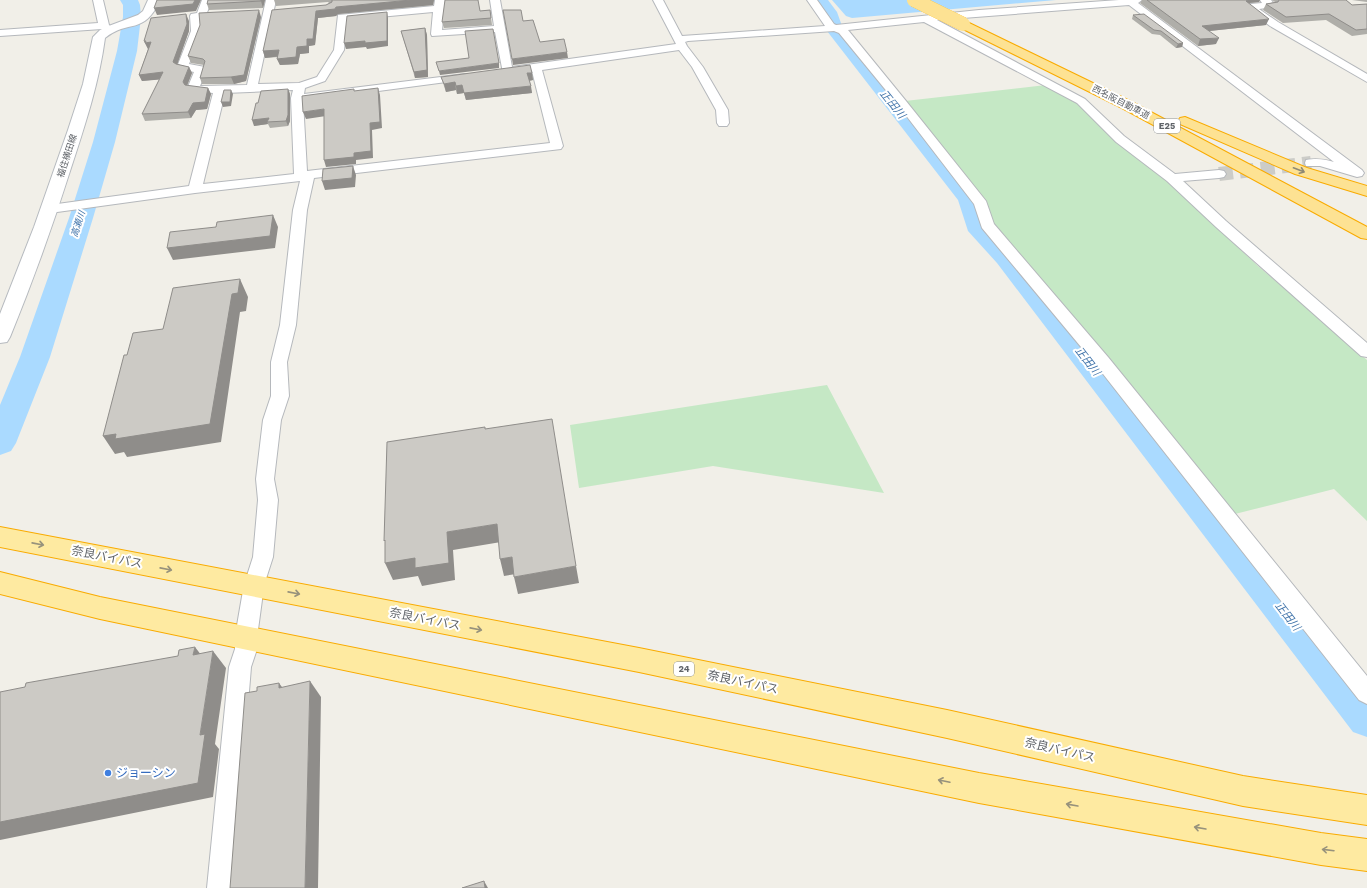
<svg xmlns="http://www.w3.org/2000/svg" width="1367" height="888" font-family="'Work Sans','Noto Sans JP',sans-serif">
<rect width="100%" height="100%" fill="#f1efe8"/>
<path fill="#c5e8c5" d="M1046 85 1077 103 1107 133 1164 178 1258 266 1367 360V521L1334 489 1227 516 1000 238 905 101Z
M827 385 884 493 713 466 579 488 570 425Z"/>
<path fill="#aadaff" d="M832 0H1056L852 18 846 16Z"/>
<g fill="none" stroke-linecap="round" stroke-linejoin="round">
<path fill="#aadaff" fill-rule="evenodd" d="M120 0H138L140 5 141 17 137 51 115 142 93 218 50 357 16 443 11 451 0 455V405L20 357 69 218 93 142 117 51 123 17V5Z
M810 0H828L837 12 842 26 862 52 978 194 982 199 993 229 1015 251 1367 686V737L1353 732 997 263 968 231 958 200 827 31 819 12Z"/>
<path stroke="#ccccc8" stroke-width="14" stroke-dasharray="14 7" stroke-linecap="butt" d="M1219 174 1311 163"/>
<defs>
<path id="minor" d="M93 0H103L109 25 114 30 113 32H105L102 29 0 36V30L98 23Z
M202 0H212L206 15 205 17 200 18 201 31 189 64 205 67 207 69 200 86 247 85 266 0H276L258 84 299 83 317 77 334 50 338 15 434 6 435 0H445L442 30 494 26 490 0H500L512 67 676 44 653 0H663L682 36 825 26 807 0H817L834 24 836 25 979 10 1119 0H1142L1138 3 1362 170 1364 173 1362 176 1357 177 1320 166H1306L1305 163 1306 160C1317 158 1324 159 1334 162L1129 5 937 20 1085 99 1124 136 1175 174 1219 170 1224 171 1226 174 1224 177 1219 178 1183 181 1226 221 1367 343V357L1361 356 1216 227 1167 181 1116 142 1077 103 924 22 848 30 906 101 986 201 994 224 1108 357 1367 676V704L1359 700 1096 365 982 228 974 204 898 105 839 33 834 31 688 41 685 42 687 46 703 67 728 110 729 123 727 126H719L717 123 716 110 692 67 679 50 542 70 563 146 561 149 314 178 307 210 296 325 287 362 289 396 281 420 274 479 278 500 273 557 264 585 257 637V649L251 667 233 888H207L229 667 235 649V637L244 585 253 557 258 500 256 479 263 420 271 396V362L280 325 293 210 300 181 195 193 50 213 45 212 43 209 45 206 50 205 189 186 213 93 189 91 187 89 194 72 179 69 177 67 191 31 190 16 191 14 197 13ZM433 12 431 34 432 36 495 32 503 73 507 74 532 71 550 143 307 171 303 101 469 79 471 77 465 74 304 94 305 88 325 81 344 50 347 20ZM293 90 291 98 294 174 203 184 225 93Z
M1260 0H1271L1275 5 1274 7 1259 9 1278 22 1367 74V82L1270 26 1245 7 1250 4 1262 3Z"/>
<path id="secondary" d="M148 0H160C144 36 128 19 105 38 99 83 85 125 71 168 53 225 33 281 10 337L7 342 0 343V314L34 227 68 130 83 84 93 37 100 30 106 27 138 15 143 11Z"/>
<path id="trunk" d="M0 527 639 648 947 710 1243 776 1367 795V825L1243 806 947 738 639 672 0 547Z
M0 572 100 597 979 773 1321 833 1367 839V871L1321 865 979 803 100 619 0 594Z"/>
<path id="motorway" d="M963 20 1132 102 1367 227V239L1361 238 1122 108 959 27 957 24 959 21Z
M1185 117 1307 168 1367 186V196L1295 174 1180 124 1178 121 1180 118Z"/>
</defs>
<use href="#minor" stroke="#b5b8bc" stroke-width="2"/>
<use href="#secondary" stroke="#b6babf" stroke-width="2"/>
<use href="#trunk" stroke="#f9ab00" stroke-width="2"/>
<use href="#motorway" stroke="#f9ab00" stroke-width="2"/>
<use href="#minor" fill="#fff" fill-rule="evenodd"/>
<use href="#secondary" fill="#fff" fill-rule="evenodd"/>
<use href="#trunk" fill="#feeaa1" fill-rule="evenodd"/>
<use href="#motorway" fill="#fde293" fill-rule="evenodd"/>
<defs>
<path id="motorway-bridge" d="M914 0 963 24"/>
</defs>
<use href="#motorway-bridge" stroke="#f9ab00" stroke-width="14" stroke-linecap="butt"/>
<use href="#motorway-bridge" stroke="#fde293" stroke-width="14"/>
</g>
<path fill="#afaea9" d="M208 0H265L263 8 209 10 207 4Z
M274 0H434L433 5 338 14 336 16 318 18 315 45 309 46V53L300 54 298 64 280 65 277 59 278 57 265 58 263 51 329 3 328 2 276 6Z
M1142 0H1260L1259 2 1249 3 1266 25 1209 31 1216 44 1198 46 1140 3Z
M1272 0H1346L1352 5 1367 4V34L1352 36 1326 20 1283 23 1263 10 1266 4 1275 2Z
M1352 0H1367V2Z
M490 10 492 25 444 28 442 22 480 11Z
M1133 15 1183 43 1182 47 1176 48 1160 35 1152 34 1132 19Z
M261 17 246 81 234 84H202L200 78 204 65 191 63 188 56Z
M189 21V31L177 64 189 67 192 73 187 86 208 88 211 94 207 109 196 110 191 118 145 121 142 114 160 79 142 81 139 75 148 49 144 41Z
M425 28 427 35 428 77 415 78 401 31Z
M532 73 533 80 529 81 532 93 466 100 464 93 457 94 456 90 446 92 441 77Z
M288 89 290 94V121L288 126 270 128 268 124 254 126 258 103Z"/>
<path fill="#8f8d8a" d="M195 0H201L196 11 157 15 154 8Z
M261 0H265L263 8 261 1Z
M411 0H434L433 5 338 14 336 16 318 18 315 45 309 46V53L300 54 298 64 280 65 277 59 297 47 307 39 316 11 336 7Z
M1248 0H1260L1259 2 1249 3 1244 7 1246 1Z
M259 10 261 17 246 81 234 84 231 77Z
M387 12 388 18V46L367 49 366 47 346 49 344 43Z
M186 14 189 21V31L176 68 173 62Z
M1269 19 1266 25 1200 32 1202 26Z
M425 28 427 35 428 77 415 78 414 72Z
M1219 38 1216 44 1198 46 1200 39Z
M144 41 151 42 154 48 148 49Z
M1183 43 1182 47 1176 48 1178 44Z
M279 50 282 56 265 58 263 51Z
M567 52 568 58 513 65 512 59Z
M499 63V68L440 75 439 71Z
M189 67 192 73 186 88 183 82Z
M163 72 166 79 142 81 139 75Z
M527 73H532L533 80 528 81Z
M455 82 456 90 446 92 444 84Z
M462 85 464 93 457 94 456 86Z
M531 86 532 93 466 100 464 93Z
M208 88 211 94 207 109 196 110 191 118 188 112 193 103Z
M378 88 380 95 382 128 372 130 373 158 356 160V164L326 167 324 160 354 153Z
M288 89 290 94V121L288 126 286 121Z
M231 90 233 94 231 106 223 107 221 102Z
M324 109 326 116 306 119 303 112Z
M269 118 267 122 268 124 254 126 252 120Z
M353 166 356 175 355 187 325 190 322 181Z
M273 215 278 227 275 248 173 260 167 248Z
M240 279 248 297 246 311 240 312 221 442 127 457 124 452 115 454 103 436 232 294Z
M497 524 501 542 453 550 455 580 422 586 418 576 393 580 385 563 447 532Z
M512 557 516 574 504 576 500 559Z
M576 566 579 583 518 594 514 577Z
M195 647 208 664 193 655Z
M213 651 226 668 215 744 219 749 213 797 0 840V822L200 735Z
M310 681 321 697 318 888H305Z
M279 683 290 698 279 688Z
M484 881 488 888H485Z"/>
<path fill="#cccac5" stroke="#8f8d8a" d="M157 0H195L193 4 154 8Z
M208 0H261V1L207 4Z
M332 0H411L336 7 335 9 316 11 313 39H307V46L297 47 296 57 277 59 279 50 263 51 272 10 326 5 332 2Z
M445 0H478L480 11 490 10 491 18 442 22Z
M1147 0H1248L1246 1 1269 19 1202 26 1219 38 1200 39Z
M1279 0H1346L1352 5 1367 4V29L1356 30 1329 14 1286 17 1266 4 1278 2Z
M259 10 244 75 231 77 200 78 205 61 203 59 188 56 200 25 199 13Z
M503 10H521L523 21 533 20 540 42 564 39 567 52 512 59Z
M387 12V41L365 43V41L344 43 347 16Z
M186 14 187 24 173 62 176 64 189 67 183 82 185 85 208 88 205 102 193 103 188 112 142 114 163 72 139 75 151 42 145 43 146 41H144L151 18Z
M1144 14 1183 43 1178 44 1161 31 1154 30 1133 15Z
M425 28 427 70 414 72 401 31Z
M493 29 499 63 439 71 436 62 469 58 465 31Z
M530 65 532 73H527L531 86 464 93 462 85 456 86 455 82 444 84 441 77Z
M378 88 380 122 370 123 371 151 354 153V157L324 160V109L303 112 302 96 354 89V91Z
M288 89V115L286 121 267 122 269 118 252 120 256 103H258L261 91Z
M224 90H231L230 102H221Z
M353 166 352 178 322 181 323 169Z
M273 215 270 236 167 248 170 232 216 227 217 222Z
M240 279 238 293 232 294 210 424 115 439 116 434 103 436 124 355H127L133 333 163 329 173 288Z
M552 419 576 566 514 577 512 557 500 559 497 524 447 532 449 563 415 568V558L385 563V540L384 541 387 442 485 427V429Z
M195 647 193 655 213 651 200 735 205 734 198 783 0 822V692L25 687 26 683 178 656 179 650Z
M310 681 305 888H230L245 693 257 691V687L279 683V688Z
M484 881 485 888H462Z"/>
<defs><path id="oneway-shaft" d="M-6 0H5M1.5-3L5.5 0L1.5 3" fill="none" stroke-width="1.6" stroke-linecap="round" stroke-linejoin="round"/></defs>
<use stroke="#8e8975" href="#oneway-shaft" transform="translate(1299 170) rotate(21)"/>
<g stroke="#97927c">
<use href="#oneway-shaft" transform="translate(38 544) rotate(11)"/>
<use href="#oneway-shaft" transform="translate(166 569) rotate(11)"/>
<use href="#oneway-shaft" transform="translate(294 593) rotate(11)"/>
<use href="#oneway-shaft" transform="translate(476 629) rotate(11)"/>
<use href="#oneway-shaft" transform="translate(944 781) rotate(-168)"/>
<use href="#oneway-shaft" transform="translate(1072 805) rotate(-170)"/>
<use href="#oneway-shaft" transform="translate(1200 828) rotate(-170)"/>
<use href="#oneway-shaft" transform="translate(1328 850) rotate(-173)"/>
</g>
<circle fill="#3f7fe0" stroke="#fff" stroke-width="1.5" cx="108" cy="773" r="4"/>
<g text-anchor="middle" stroke-width="4" stroke-linejoin="round" paint-order="stroke">
<g font-size="9" fill="#5f6368" stroke="#fff">
<text transform="translate(1121 102) rotate(27)" y="3">西名阪自動車道</text>
<text transform="translate(67 156) rotate(-72)" y="3">福住横田線</text>
</g>
<g fill="#fff" stroke="#8f9295" stroke-width="1">
<rect x="1154" y="119" width="26" height="14" rx="3"/>
<rect x="674" y="662" width="20" height="14" rx="3"/>
</g>
<g font-size="9" font-weight="bold" fill="#5f6368">
<text x="1167" y="129">E25</text>
<text x="684" y="672">24</text>
</g>
<g font-size="9" font-style="italic" fill="#4174aa" stroke="#fff">
<text transform="translate(78 224) rotate(-72)" y="3">高瀬川</text>
</g>
<g font-size="11" font-style="italic" fill="#4174aa" stroke="#fff">
<text transform="translate(893 104) rotate(51)" y="4">正田川</text>
<text transform="translate(1088 361) rotate(52)" y="4">正田川</text>
<text transform="translate(1288 616) rotate(52)" y="4">正田川</text>
</g>
<g font-size="12" fill="#5f6368" stroke="#fff">
<text transform="translate(107 557) rotate(11)" y="4">奈良バイパス</text>
<text transform="translate(425 619) rotate(11)" y="4">奈良バイパス</text>
<text transform="translate(743 682) rotate(12)" y="4">奈良バイパス</text>
<text transform="translate(1060 750) rotate(13)" y="4">奈良バイパス</text>
</g>
<g font-size="12" fill="#366cbe" stroke="#fff" text-anchor="start">
<text x="116" y="777">ジョーシン</text>
</g>
</g>
</svg>
